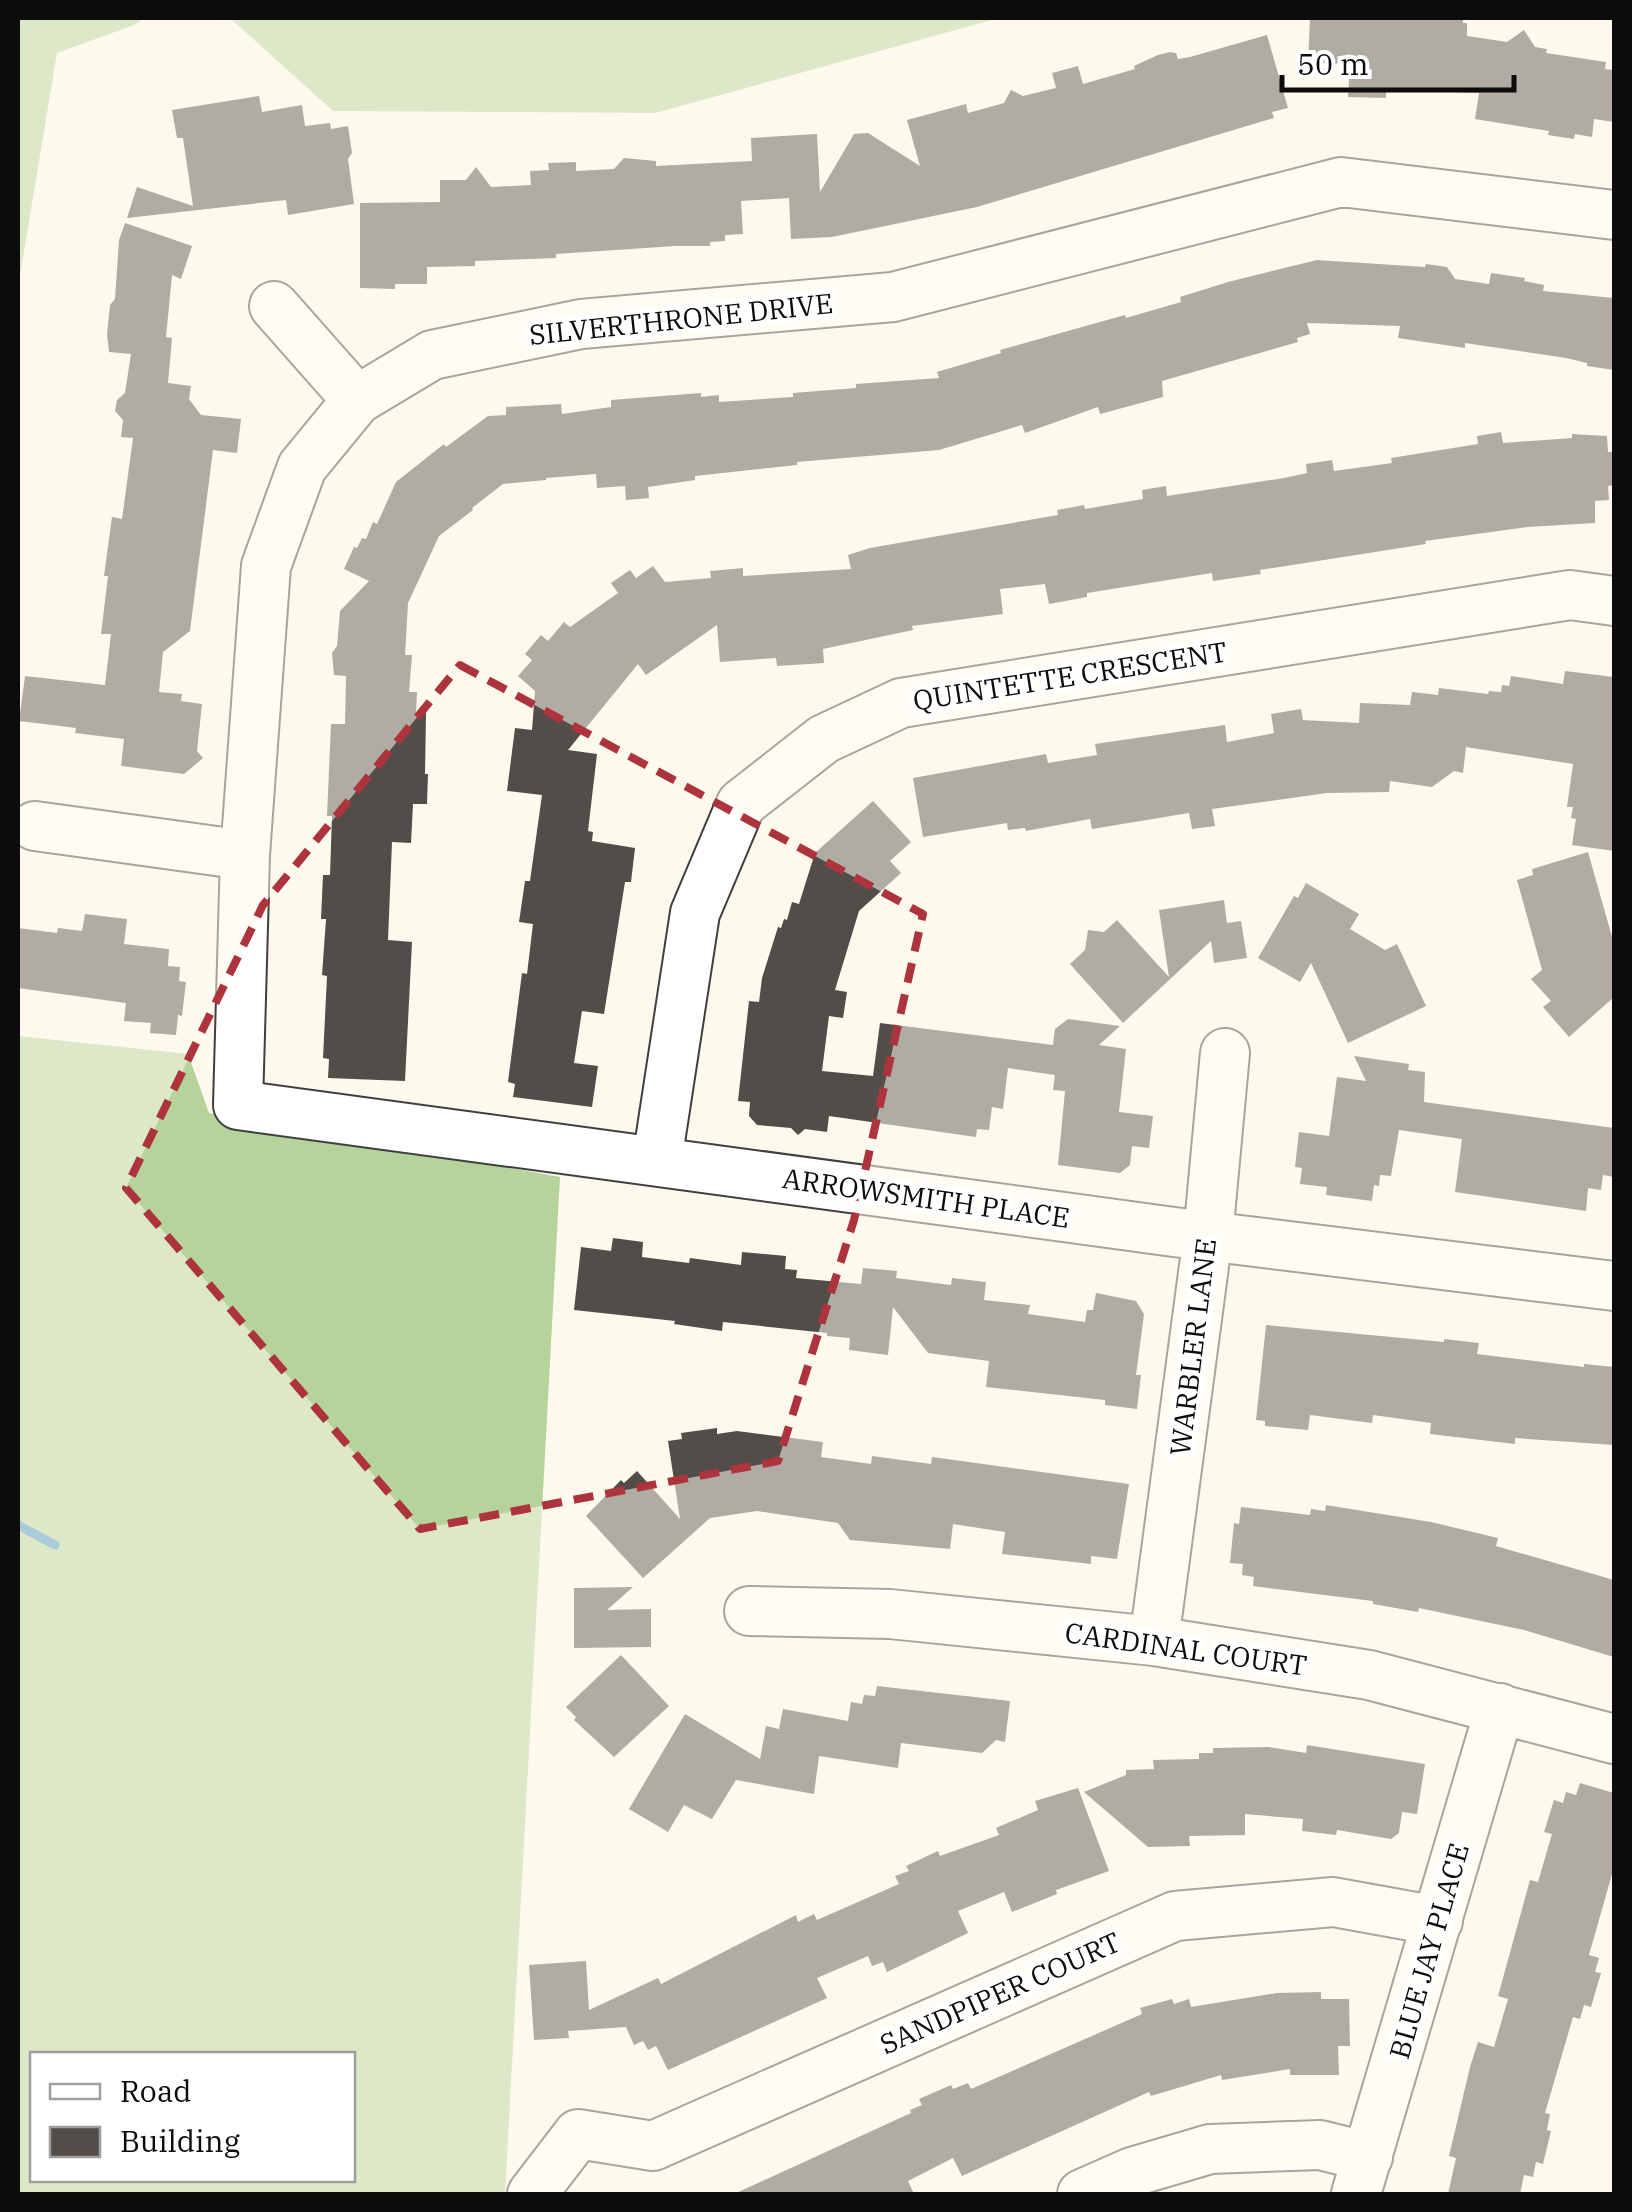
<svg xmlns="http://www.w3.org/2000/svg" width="1632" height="2212" font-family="'IBM Plex Serif',serif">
<rect width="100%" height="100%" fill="#fdf9ed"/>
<path fill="#b6d39b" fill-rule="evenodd" d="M18 18H145L134 25 57 53 18 288Z
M230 18H999L655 113 333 111Z
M18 1036 188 1054 209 1113 560 1177 505 2194H18ZM32 2054H352V2180H32Z"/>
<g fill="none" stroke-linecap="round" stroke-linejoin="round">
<path stroke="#4592bf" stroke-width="9" d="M18 1525 55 1545"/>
</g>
<path fill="#534d4a" d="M1310 18H1463V23H1467V36L1507 42 1524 30 1535 47 1547 49 1546 53 1606 62 1605 69 1614 70V122L1594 119 1592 137 1575 134 1574 139 1548 135 1549 131 1475 119 1479 93 1386 90V98L1348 97 1350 64 1308 63Z
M1267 35 1288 108 1272 112 1274 118 977 207 832 237 791 239 789 198 741 201 743 234 725 235V241L710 242V246H675L556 254V258L475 261V266L427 267V284H395V289L360 288V203L440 202V180H466L476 167 491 187 531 185 530 171 549 170 548 163 576 162V171L614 169 624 158 656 161V166L752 161 751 138 817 134 820 192 854 134 868 133 920 166 907 120 966 104 968 113 1004 103 1011 90 1023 96 1056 88 1052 73 1078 66 1083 84 1135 69 1134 66 1158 55 1170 52 1176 53 1178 59 1190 57Z
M259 96 262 112 302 105 305 126 330 123 331 129 348 126 352 153 348 159 354 204 288 215 286 200 127 218 137 187 193 206 183 138H177L172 110Z
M125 223 192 246 181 279 172 275 166 337 172 338 168 383 191 386 189 399 201 415 241 419 237 453 213 450 190 631 163 652 159 692 182 694 181 701 202 704 197 751 203 758 184 774 121 766 124 739 75 733 76 728 19 721 25 676 105 685 111 634H101L108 576H104L112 517 122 519 133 438 121 437 123 420 115 411 117 400 125 393 131 354 109 352 107 334 110 305 115 299 119 240Z
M1317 260 1425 267 1426 264 1447 267 1455 279 1489 284 1491 273 1525 278 1524 281 1544 285 1543 291 1614 298V370L1587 366V363L1566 358 1465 343V348L1398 338 1400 326 1307 323 1310 334 1297 338 1298 342 1162 381 1163 397 1100 414 1098 407 1025 433 1022 425 939 450 797 462V465L695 476V480L648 487 649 498 626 500 625 486 597 488 596 474 546 478V480L503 484 472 508 473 510 439 536 408 603 405 655H412L409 692H417L416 713H426L425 774H428L427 804H413L411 843 392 842 388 940 412 942 405 1081 328 1078 329 1059 323 1058 327 976 322 975 326 919H321L323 875H330L332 816H327L331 724H345L346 676 334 675 332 653 337 646 340 611 369 581 344 569 354 547 357 548 362 538 366 539 373 522 377 524 396 482 444 444 446 447 488 416 506 415V407L561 404 562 414 611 407V400L701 393V397L719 395V402L793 397V393L856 388V384L939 378 937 372 1001 353 1000 350 1125 315 1126 318 1181 302 1180 297 1228 282Z
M1501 432 1503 443 1572 438V434L1607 436 1608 452H1614V485L1608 486 1609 500 1595 501V523L1528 527 1425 541 1426 544 1260 570 1261 574 1213 581 1212 573 1087 593V597L1049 604 1045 584 1000 589 1003 614 912 626 913 630 823 649 824 663 777 666 776 658 720 662 717 625 646 675 638 664 568 750 597 754 588 831 593 832 592 841 635 848 631 882H625L604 1014 582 1011 574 1063 598 1066 592 1107 513 1097 515 1084 508 1082 522 973 527 974 533 924 519 922 525 881H530L542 795 507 791 515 728 532 730 535 691 518 676 532 660 525 654 541 635 548 641 564 622 570 627 618 593 611 583 630 570 636 578 653 566 665 582 711 578 710 571 743 568V576L851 569 848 555 870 548 1058 515 1057 510 1084 505 1085 509 1143 499 1142 490 1166 486 1167 496 1284 478 1307 473 1306 464 1332 460 1334 471 1392 463 1391 458 1478 444 1477 436Z
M1565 671 1614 677V851L1572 845 1576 819 1571 818 1573 807H1567L1573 764 1466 747 1463 773 1454 771 1432 787 1390 781 1389 792 1327 793 1212 809 1215 826 1192 829 1189 813 1092 829 1090 819 1026 831 1025 828 1008 830 1007 823 923 837 913 778 1046 754 1048 763 1097 755 1095 744 1225 725 1227 742 1274 733 1271 714 1301 709 1303 720 1359 723 1360 703 1410 705 1412 692 1438 695 1439 688 1488 694 1489 691 1501 692 1502 685 1509 686 1511 676 1563 684Z
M873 801 911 842 890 861 901 873 859 911 835 990 847 992 843 1018 829 1016 822 1071 873 1076 880 1023 1053 1045 1055 1029 1068 1019 1120 1026 1099 1045 1126 1049 1119 1112 1153 1116 1149 1148 1132 1146 1130 1165 1120 1173 1058 1165 1065 1091 1053 1090 1055 1075 1008 1068 1003 1109 992 1107 989 1130 977 1129 976 1137 829 1116 827 1132 805 1129 798 1135 791 1128 757 1125 749 1116 750 1102 738 1101 749 1001 759 1002 762 978 778 927 781 928 784 919 787 920 792 902 799 904 815 853Z
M1588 852 1614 944V997L1569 1037 1543 1007 1551 1001 1531 979 1542 970 1517 880 1533 875 1532 869Z
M1306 883 1359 914 1350 929 1385 950 1397 944 1426 1006 1348 1043 1311 963 1300 982 1258 958 1294 896 1298 898Z
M1224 900 1227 923 1241 921 1247 958 1214 963 1211 941 1123 1023 1070 964 1085 950 1088 930 1104 932 1117 920 1169 977 1159 910Z
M85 914 127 919 124 944 169 949 168 966 180 967 179 981 186 982 182 1016 178 1015 176 1035 150 1033 151 1023 124 1021 126 1003 18 988V928L57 933 58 928 82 931Z
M1354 1056 1409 1064 1408 1070 1425 1072 1424 1102 1614 1128V1177L1603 1175 1601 1190 1588 1188 1586 1211 1455 1192 1462 1139 1399 1130 1391 1176 1380 1175 1379 1186 1374 1185 1372 1201 1326 1195 1327 1187 1300 1184 1302 1168 1295 1167 1299 1132 1329 1136 1337 1077 1366 1081Z
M613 1238 643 1242 642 1257 689 1263 690 1258 741 1265 742 1252 786 1256 785 1269 797 1270 796 1278 861 1284 863 1268 897 1271 896 1278 951 1285 952 1278 986 1282 984 1300 1030 1305 1028 1314 1085 1322 1087 1310H1093L1096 1293 1136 1301 1144 1314 1136 1375H1141L1137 1409 1105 1405V1400L986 1387 989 1361 928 1353 893 1307 888 1355 849 1350 850 1338 827 1336V1333L723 1322 722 1331 674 1324 675 1321 574 1310 581 1247 611 1251Z
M1266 1325 1444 1342V1339L1479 1343 1477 1354 1584 1367V1364L1614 1367V1445L1515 1438V1444L1430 1434 1431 1423 1373 1415 1372 1423 1310 1415 1308 1430 1265 1426V1421L1256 1420Z
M717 1428V1434L737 1431 823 1442 821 1457 871 1464 872 1456 931 1464 932 1457 1129 1484 1117 1559 1091 1556V1564L1002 1554 1005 1532 953 1524 950 1549 850 1540 838 1523 757 1511 710 1518 643 1578 586 1516 621 1480 624 1483 637 1471 680 1519 668 1441 682 1439 681 1433Z
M1326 1505 1431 1522 1498 1538 1496 1546 1614 1580V1657L1524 1630 1419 1608 1418 1612 1373 1604V1601L1253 1586 1254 1577 1242 1575 1243 1564 1230 1563 1234 1523 1239 1524 1241 1507 1310 1515 1311 1509 1325 1511Z
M633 1587 607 1610 651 1609V1647L574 1648V1588Z
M621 1655 669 1706 614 1757 574 1720 576 1717 566 1707Z
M877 1686 1010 1701 1005 1742 996 1740 982 1753 901 1743 898 1768 819 1756 814 1794 736 1780 712 1819 684 1805 668 1832 629 1809 685 1714 760 1759 766 1726 779 1729 783 1709 848 1721 851 1702 862 1704 864 1695 875 1696Z
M1307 1745 1425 1764 1417 1814 1402 1812 1399 1833 1391 1839 1337 1830 1336 1835 1302 1831 1303 1819 1245 1814V1835L1189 1836 1190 1846 1148 1847 1084 1792 1126 1775V1770L1154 1769 1153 1760 1199 1759V1753H1213V1748L1269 1747 1306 1753Z
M1580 1783 1614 1793V1867L1589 1955 1599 1958 1595 1972 1601 1973 1591 2007 1584 2005 1580 2019 1573 2017 1545 2113 1550 2114 1547 2130 1551 2131 1543 2164 1536 2162 1533 2177 1524 2175 1520 2194H1448L1456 2158 1449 2156 1470 2067 1478 2042 1494 2047 1508 1999 1498 1996 1530 1880 1538 1882 1552 1834 1544 1832 1554 1800 1563 1803 1566 1792 1576 1795Z
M1078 1788 1109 1871 1056 1890 1057 1894 1012 1912 1004 1892 958 1911 968 1933 887 1972 883 1962 872 1966 868 1956 817 1978 827 1998 668 2070 656 2046 648 2050 643 2041 634 2045 626 2027 568 2031 569 2038 534 2040 529 1965 586 1961 589 2010 658 1978 661 1984 796 1915 798 1922 814 1914 817 1920 899 1884 895 1876 909 1871 906 1866 938 1851 940 1856 999 1835 996 1828 1038 1810 1035 1801Z
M1321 1992V1999H1349L1350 2046H1338L1339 2075H1290V2069L1222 2080 1221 2075 1151 2096 1149 2092 962 2176 953 2158 908 2181 914 2194H734L911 2113 910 2110 922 2105 919 2099 951 2085 953 2089 968 2083 971 2089 1142 2014 1140 2008 1172 1999 1174 2004 1189 1999 1191 2007 1277 1993Z"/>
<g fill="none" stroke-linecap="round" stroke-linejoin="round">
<defs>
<path id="minor" d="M1614 215 1341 182 893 297 581 324 432 355 357 400 302 467 266 566 245 855 238 1105 1174 1232 1614 1286
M274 306 357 400
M35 826 245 855
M657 1161 695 913 741 804 824 739 901 703 1570 595 1614 601
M749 1611 890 1614 1154 1641 1369 1675 1614 1739
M1154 1641 1208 1236 1225 1053
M532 2194 578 2134 653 2146 1175 1916 1333 1902 1438 1921
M1082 2194 1132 2172 1210 2149 1320 2145 1368 2157
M1356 2194 1500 1708"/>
</defs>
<use href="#minor" stroke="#3f3f3f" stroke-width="52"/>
<use href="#minor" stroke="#fff" stroke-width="48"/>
</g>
<path d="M0 0H1632V2212H0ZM460 665 923 914 854 1220 778 1461 420 1529 126 1188 263 905Z" fill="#fdf9ed" fill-opacity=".55" fill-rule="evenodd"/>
<path fill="none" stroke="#ad333c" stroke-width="8" stroke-dasharray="20 12" stroke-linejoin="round" d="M460 665 923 914 854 1220 778 1461 420 1529 126 1188 263 905Z"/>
<g text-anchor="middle" stroke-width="10" stroke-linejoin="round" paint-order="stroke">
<g font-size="28" fill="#0c0c0c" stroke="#fff">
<text transform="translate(681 319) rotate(-6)" y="10">SILVERTHRONE DRIVE</text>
<text transform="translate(1070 676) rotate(-9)" y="10">QUINTETTE CRESCENT</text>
<text transform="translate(926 1198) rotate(8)" y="10">ARROWSMITH PLACE</text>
<text transform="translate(1193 1347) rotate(-83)" y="10">WARBLER LANE</text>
<text transform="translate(1186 1649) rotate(8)" y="10">CARDINAL COURT</text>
<text transform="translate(1429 1951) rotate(-74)" y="10">BLUE JAY PLACE</text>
<text transform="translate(1000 1993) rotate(-24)" y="10">SANDPIPER COURT</text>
</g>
</g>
<rect width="1632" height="2212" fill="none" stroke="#0c0c0c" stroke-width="40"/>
<rect x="30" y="2052" width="325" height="130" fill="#ffffff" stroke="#9e9e9e" stroke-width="2.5"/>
<rect x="50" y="2084" width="50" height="15" fill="#ffffff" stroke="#9e9e9e" stroke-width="2.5"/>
<text x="120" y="2102" font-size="30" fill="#0c0c0c">Road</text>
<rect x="50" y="2127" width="50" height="30" fill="#534d4a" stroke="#9e9e9e" stroke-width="2.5"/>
<text x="120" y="2152" font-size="30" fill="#0c0c0c">Building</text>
<path d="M1282 75v15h232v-15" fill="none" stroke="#0c0c0c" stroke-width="5"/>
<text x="1297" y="75" font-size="30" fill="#0c0c0c" stroke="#ffffff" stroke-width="8" paint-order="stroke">50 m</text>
</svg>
